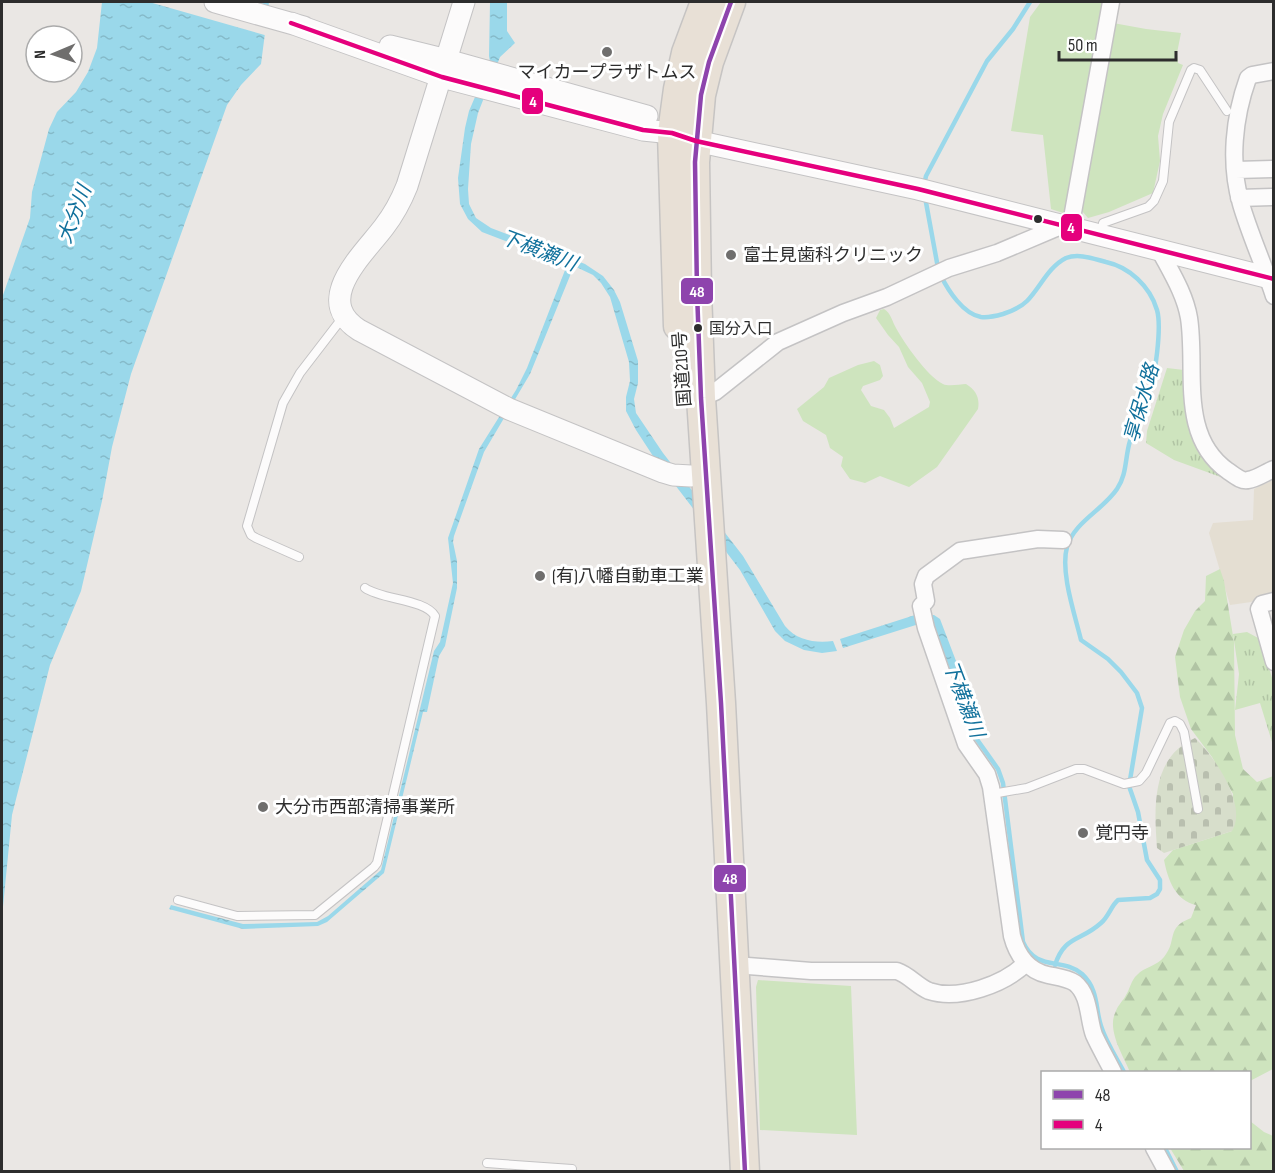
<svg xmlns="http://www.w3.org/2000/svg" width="1275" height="1173" font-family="'Sofia Sans Condensed','Noto Sans JP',sans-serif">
<defs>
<pattern id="forest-firs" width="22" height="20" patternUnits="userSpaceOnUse" patternTransform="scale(1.5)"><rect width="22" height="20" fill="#cee4be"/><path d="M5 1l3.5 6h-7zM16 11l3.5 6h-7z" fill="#b1c4a4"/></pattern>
<pattern id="cemetery-stones" width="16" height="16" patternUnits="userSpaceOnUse" patternTransform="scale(1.5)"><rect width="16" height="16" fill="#d7decb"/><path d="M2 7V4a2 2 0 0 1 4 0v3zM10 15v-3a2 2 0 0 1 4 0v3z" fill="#b9bfaf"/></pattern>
<pattern id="park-tufts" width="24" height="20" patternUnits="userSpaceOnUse" patternTransform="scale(1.5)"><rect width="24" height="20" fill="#cee4be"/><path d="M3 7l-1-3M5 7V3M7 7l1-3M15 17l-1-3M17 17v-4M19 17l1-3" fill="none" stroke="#b1c4a4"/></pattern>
<pattern id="water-ripples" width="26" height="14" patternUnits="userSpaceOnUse" patternTransform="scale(1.5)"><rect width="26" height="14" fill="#9ad8ea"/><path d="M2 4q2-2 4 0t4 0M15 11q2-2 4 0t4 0" fill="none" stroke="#85bac9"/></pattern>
</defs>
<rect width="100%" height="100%" fill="#eae7e4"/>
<path fill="#e4ded2" d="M1273 480V596L1251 602 1230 605 1209 533 1213 523 1253 520 1254 489Z"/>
<path fill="#cee4be" d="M1041 2H1102L1069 215 1051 209 1043 135 1011 131 1030 17Z
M1113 23 1146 29 1181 33 1177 53 1178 63 1183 65 1163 114 1158 136 1160 161 1153 193 1109 212 1088 218 1082 211Z
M884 309C891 313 892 321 896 328 905 344 927 376 943 384 949 387 960 384 966 384 976 390 980 398 978 409L937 467 909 487 880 476 865 483 850 479 841 466 843 457 830 448 826 435 803 421 797 409 824 387 829 378 858 365 874 361 880 365 883 376 880 380 863 386 861 390 871 406 884 410 890 418 894 428 929 407 930 402 922 383 908 367 899 347 888 335 876 318 880 310Z
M758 980 851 986 857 1135 760 1130 756 987Z"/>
<path fill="url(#forest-firs)" d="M1220 569 1224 581 1234 642 1235 735 1243 769 1257 782 1273 776V1069L1250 1081V1072H1130C1123 1055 1106 1029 1116 1011 1118 1005 1123 1001 1126 995 1130 989 1131 980 1137 975 1144 967 1157 966 1164 957 1178 940 1165 928 1191 918L1196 905C1175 900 1168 880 1164 860L1173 850 1232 831 1233 794 1212 757 1191 729 1180 697 1175 657 1184 630 1195 611 1205 601 1206 576Z
M1250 1121 1264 1132 1273 1136V1171H1184L1170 1148H1250Z"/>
<path fill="url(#cemetery-stones)" d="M1195 738C1214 756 1248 805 1232 831L1164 853 1157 848C1154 808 1151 757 1195 738Z"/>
<path fill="url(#park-tufts)" d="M1167 368 1184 370 1186 404 1226 479 1174 460 1146 443 1147 431Z
M1247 632 1260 639 1273 681V741L1272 742 1260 703 1235 710 1239 674 1233 634Z"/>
<path fill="url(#water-ripples)" d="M102 2H269L261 64 241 85 227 105 131 374 112 447 102 501 81 591 50 665 12 815 2 917V298L30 218 32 192 49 129 57 112 76 92 88 72 97 48Z
M490 2H507V31L515 43 500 57 478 113 471 144 468 189 469 204 476 218 491 228 585 264 603 276 614 290 620 302 638 361V383L634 399 636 413 663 453 743 556 785 626C797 641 816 643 833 641L837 651 822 653 804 650 785 641 775 631 740 570 653 456 636 430 626 411V397L630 381 629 362 610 297 601 283 593 275 574 266 530 374 484 452 454 536 453 542 457 561V588L445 646 439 656 427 712H423L384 873 327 922 318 926 243 929 169 909 171 905 243 924 317 922 328 916 381 870 434 651 440 642 453 583 448 538 479 449 516 390 527 368 567 265 482 232 468 219 460 204 458 178 465 128 469 111 490 62 489 56Z
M915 615H934L940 619 961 674 951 676 919 624 843 648 840 639Z"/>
<path fill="#eae7e4" d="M149 2H256L271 6 268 36Z"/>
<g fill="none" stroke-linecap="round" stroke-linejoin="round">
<path stroke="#9ad8ea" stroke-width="4.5" d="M924 185 926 176 987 61 1013 29 1030 2
M925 197 938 268
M941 276C948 290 963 314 981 317 988 318 996 316 1003 314 1012 311 1020 308 1027 301 1040 288 1048 267 1066 258 1079 253 1094 259 1106 262 1129 267 1150 286 1157 310 1162 327 1155 377 1149 395 1144 411 1136 426 1130 441 1125 457 1127 475 1117 489 1103 510 1074 522 1067 547 1060 572 1075 615 1081 640L1108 659 1121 672 1137 693 1142 708 1129 786 1138 812 1147 860 1160 880V889L1157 894 1150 898 1118 900C1111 906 1109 916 1101 923 1080 942 1065 935 1055 965
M954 669 976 738 998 769 1003 783 1023 942C1036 972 1063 957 1082 974 1099 990 1095 1008 1101 1026 1106 1042 1116 1057 1124 1072
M1165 1148 1177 1172"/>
<defs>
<path id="service" d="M1101 236 1103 223 1148 207 1154 201 1163 181 1169 122 1191 70 1194 68 1200 70 1227 111
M299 557 256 538 251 535 247 526 283 403 300 373 343 317
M992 794 1027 788 1076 769H1084L1124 784 1139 781 1146 773 1170 723 1175 721 1180 724 1184 732 1198 809
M178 900 237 916 315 915 374 867 377 863 435 616C425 599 382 600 365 588
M487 1163 572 1169"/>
<path id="minor" d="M1274 71 1252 75 1248 78C1234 117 1229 163 1241 204 1250 235 1264 265 1274 296
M1236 170 1274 169
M1239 198 1274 197
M1070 229 1111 2
M1160 251C1171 272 1185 294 1189 318 1197 369 1178 436 1228 471 1234 475 1242 482 1248 480 1257 479 1266 472 1274 469
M701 398 715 392 778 342 843 313 887 297 949 268 997 253 1061 226
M1063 540 1038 539 960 551 926 576 923 584 926 601 921 606 926 628 966 744 987 774 991 787 1012 936C1017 955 1028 971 1048 975 1057 977 1067 978 1075 983 1090 995 1088 1019 1094 1035 1100 1048 1107 1060 1113 1072
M1274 601 1262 604 1259 609 1274 662
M735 965 811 971H897C909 975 917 986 929 991 959 1001 1005 984 1026 963
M1154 1148 1167 1172"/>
<path id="tertiary" d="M215 2 304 27
M464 2 407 186C401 201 394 214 384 227 363 255 312 300 359 330L509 409 663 472 673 475 691 476
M291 23 442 77 643 130 672 133 696 141 918 189 1274 279
M390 46 447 60 647 116"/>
<path id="trunk" d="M731 2 709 62 701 95 695 162 697 292 701 398 721 703 745 1172
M678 326 672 133 678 89 686 53 705 2"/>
</defs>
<use href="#service" stroke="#c4c3c4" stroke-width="10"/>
<use href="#minor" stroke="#c4c3c4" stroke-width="19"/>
<use href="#tertiary" stroke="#c4c3c4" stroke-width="23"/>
<use href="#trunk" stroke="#c6c4c3" stroke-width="31"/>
<use href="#service" stroke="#fcfbfb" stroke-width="8"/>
<use href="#minor" stroke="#fcfbfb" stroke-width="16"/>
<use href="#tertiary" stroke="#fcfbfb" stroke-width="21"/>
<use href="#trunk" stroke="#e8e0d6" stroke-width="28"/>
<defs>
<path id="bus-1" d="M731 2 709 62 701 95 695 162 697 292 701 398 721 703 745 1172"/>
<path id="bus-2" d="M291 23 442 77 643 130 672 133 696 141 918 189 1274 279"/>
</defs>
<use href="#bus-1" stroke="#fff" stroke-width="9"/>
<use href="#bus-2" stroke="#fff" stroke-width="9"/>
<use href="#bus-1" stroke="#8e44ad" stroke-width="4.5"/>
<use href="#bus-2" stroke="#e5007d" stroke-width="4.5"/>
</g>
<g fill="#6f6e6d" stroke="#fff" stroke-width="2">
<circle cx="607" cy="52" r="6"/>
<circle cx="731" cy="255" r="6"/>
<circle cx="540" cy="576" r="6"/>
<circle cx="263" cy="807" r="6"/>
<circle cx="1083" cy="833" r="6"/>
</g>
<g fill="#2d2d2d" stroke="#fff" stroke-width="2">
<circle cx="1038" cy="219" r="5"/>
<circle cx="698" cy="328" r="5"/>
</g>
<g text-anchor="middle" stroke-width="6" stroke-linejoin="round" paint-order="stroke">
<g font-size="16" fill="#2d2d2d" stroke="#fff" text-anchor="start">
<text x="709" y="334">国分入口</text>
</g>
<g font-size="18" fill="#2d2d2d" stroke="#fff" text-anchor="start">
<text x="607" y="78" text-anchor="middle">マイカープラザトムス</text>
<text x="743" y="261">富士見歯科クリニック</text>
<text x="552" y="582">(有)八幡自動車工業</text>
<text x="275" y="813">大分市西部清掃事業所</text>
<text x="1095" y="839">覚円寺</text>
</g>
<g font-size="18" fill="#2d2d2d" stroke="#fff">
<text transform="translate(682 369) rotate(-94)" y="6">国道210号</text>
</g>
<g font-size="20" font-style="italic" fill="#11719c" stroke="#fff">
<text transform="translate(74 214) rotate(-69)" y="7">大分川</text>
<text transform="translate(539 250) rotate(21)" y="7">下横瀬川</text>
<text transform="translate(1141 403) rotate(-74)" y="7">享保水路</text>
<text transform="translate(964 699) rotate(69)" y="7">下横瀬川</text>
</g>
</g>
<g stroke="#fff" stroke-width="2">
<rect x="521" y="87" width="23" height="28" rx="6" fill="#e5007d"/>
<rect x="1060" y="213" width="23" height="29" rx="6" fill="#e5007d"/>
<rect x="680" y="277" width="34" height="28" rx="6" fill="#8e44ad"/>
<rect x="713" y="864" width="34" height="29" rx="6" fill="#8e44ad"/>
</g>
<g font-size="16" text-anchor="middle" font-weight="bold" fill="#fff">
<text x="533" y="107">4</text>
<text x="1071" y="233">4</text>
<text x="697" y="297">48</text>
<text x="730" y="884">48</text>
</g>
<rect width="1275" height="1173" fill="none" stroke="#2d2d2d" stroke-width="6"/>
<rect x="1041" y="1071" width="210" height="78" fill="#ffffff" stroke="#ababab" stroke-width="1.5"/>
<rect x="1053" y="1090" width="30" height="9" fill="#8e44ad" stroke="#ababab" stroke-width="1.5"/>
<text x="1095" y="1101" font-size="18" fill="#2d2d2d">48</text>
<rect x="1053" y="1120" width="30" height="9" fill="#e5007d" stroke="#ababab" stroke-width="1.5"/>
<text x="1095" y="1131" font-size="18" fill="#2d2d2d">4</text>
<g transform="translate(54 54) rotate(268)"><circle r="28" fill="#ffffff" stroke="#ababab" stroke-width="1.5"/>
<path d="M0-4.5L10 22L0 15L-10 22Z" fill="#6f6e6d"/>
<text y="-9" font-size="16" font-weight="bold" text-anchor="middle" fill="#2d2d2d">N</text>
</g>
<path d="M1059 51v9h117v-9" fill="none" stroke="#2d2d2d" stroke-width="3"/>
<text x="1068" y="51" font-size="18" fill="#2d2d2d" stroke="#ffffff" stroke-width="4.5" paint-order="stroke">50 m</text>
</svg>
